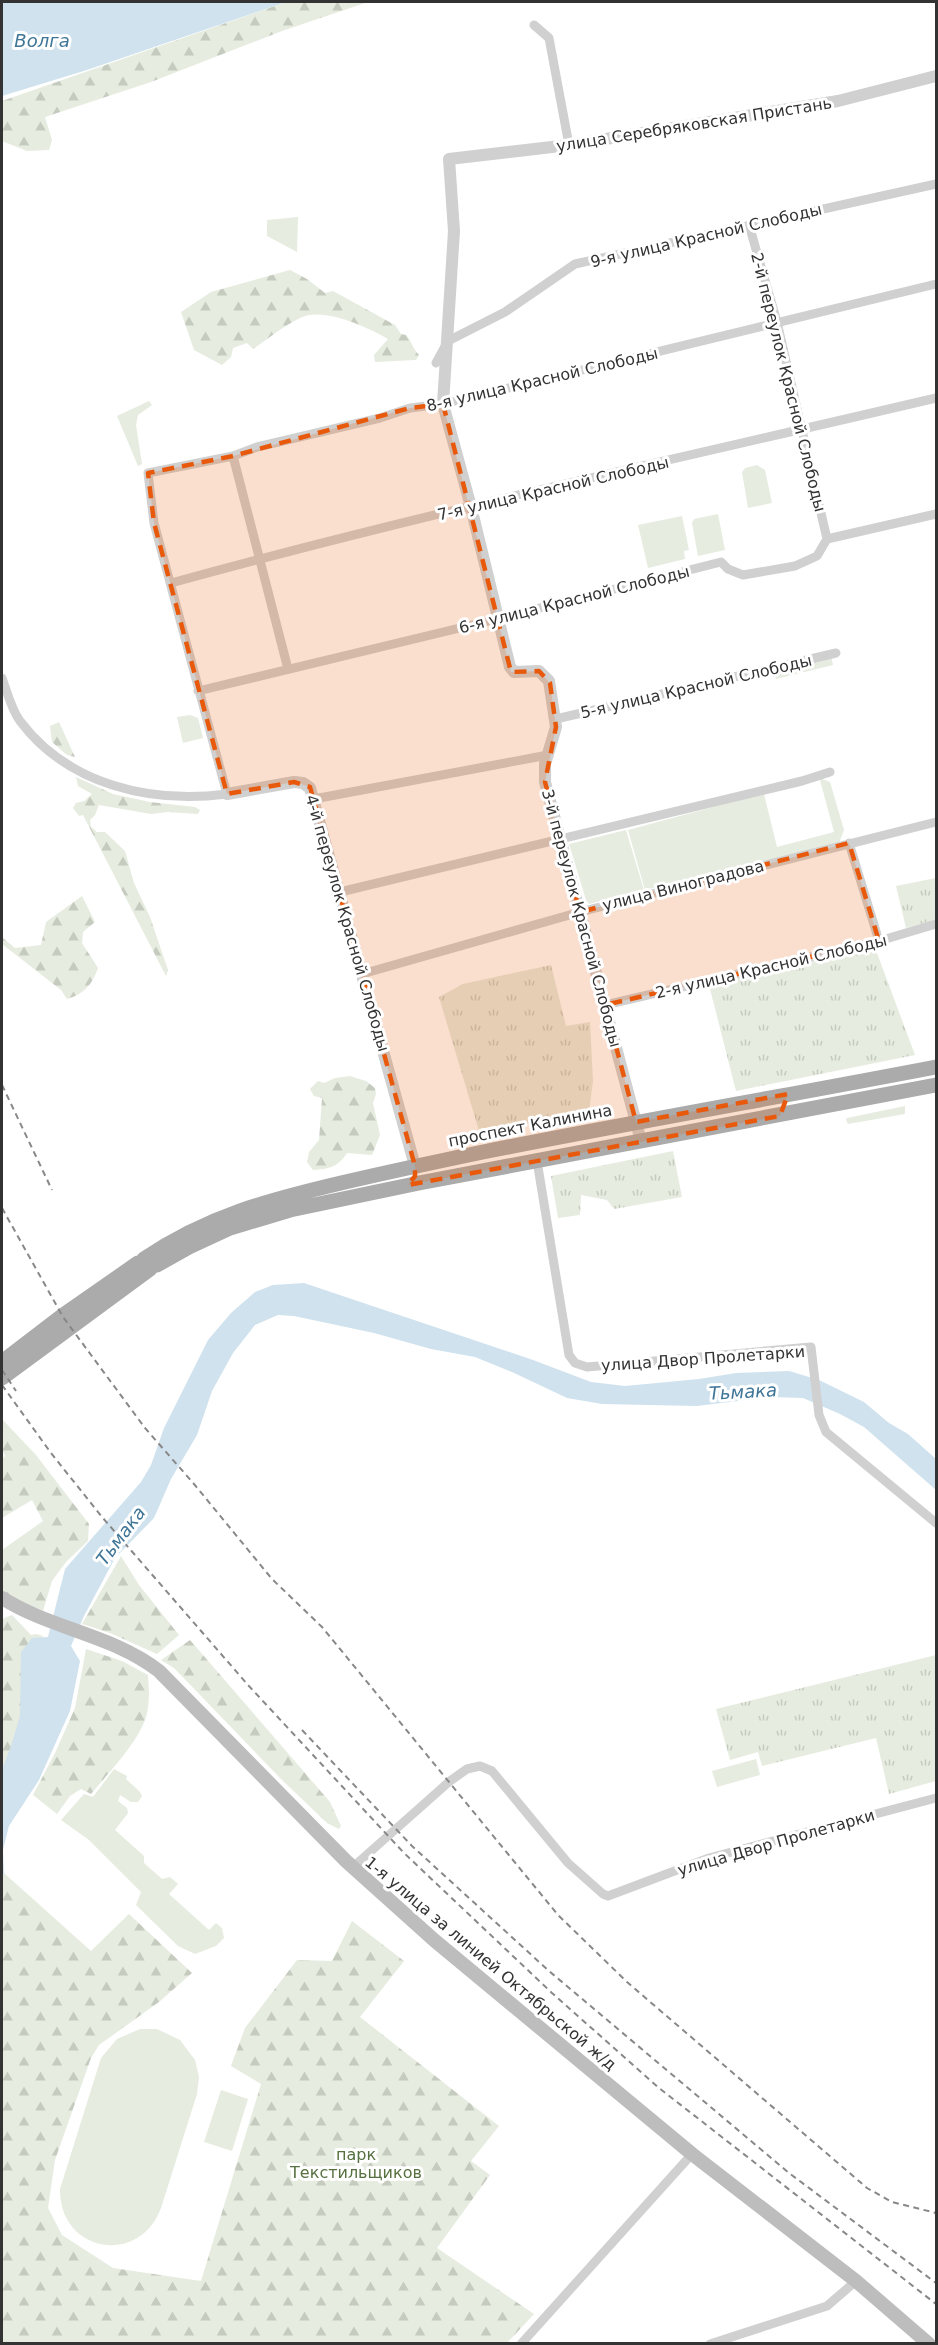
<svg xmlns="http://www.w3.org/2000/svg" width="938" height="2345" font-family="'DejaVu Sans',sans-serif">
<defs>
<pattern id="forest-firs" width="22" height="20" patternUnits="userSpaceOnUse" patternTransform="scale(1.5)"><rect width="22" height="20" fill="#e6ecdf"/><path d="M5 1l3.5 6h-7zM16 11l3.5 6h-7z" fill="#c6cbc0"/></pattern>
<pattern id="park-tufts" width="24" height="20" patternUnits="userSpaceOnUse" patternTransform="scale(1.5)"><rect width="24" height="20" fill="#e6ecdf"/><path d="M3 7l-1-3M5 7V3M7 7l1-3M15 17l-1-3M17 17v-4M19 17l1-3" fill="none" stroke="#c6cbc0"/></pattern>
</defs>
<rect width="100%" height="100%" fill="#fff"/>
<path fill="#e6ecdf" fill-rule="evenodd" d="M298 217 297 252 267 236V220Z
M149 401 152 405 138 415 136 425 142 464 138 466 117 416Z
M757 465 765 470 772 503 748 508 742 472 745 468Z
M718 514 725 550 698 556 692 523 694 519Z
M682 516 689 550 684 551 685 559 648 568 638 525Z
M831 656 833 665 776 679 774 669Z
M190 715 198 718 203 738 183 743 177 717Z
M820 778 830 782 844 830 839 843 645 890 628 830ZM820 780 834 832 777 847 764 794Z
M626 830 644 890 589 904 586 900 569 844Z
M905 1106V1114L848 1124 846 1120 847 1118Z
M756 1759 760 1775 717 1787 712 1771Z
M114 1769 127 1776 126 1779 140 1792 142 1796 138 1802H131L120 1795 118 1801 127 1808 128 1813 115 1830 144 1856V1863L162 1879 170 1877 178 1884 169 1894 209 1930 216 1923 222 1928 224 1938 216 1946 195 1954 178 1946 136 1905 141 1892 89 1840 61 1820 84 1794 93 1797Z
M140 2029H157L180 2040 195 2060 199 2077 197 2094 161 2208C139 2267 59 2252 60 2189L101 2058 117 2039Z
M221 2090 248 2099 232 2151 204 2142Z"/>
<path fill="url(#forest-firs)" d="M286 2H368L282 31 151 82 45 117 52 140 49 150 27 151 2 141V101Z
M290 270 307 279 325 293 333 291 395 325 401 334 406 335C412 342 413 349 419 355L416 360 375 362 374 355 388 339C368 327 322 306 300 318 283 326 268 339 253 349L247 343 233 348 231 357 222 365 194 350 181 312 211 292Z
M59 722 75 757 67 755 52 742 50 726Z
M76 777 113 794 150 802 195 807 200 810 198 814 168 812 151 814 99 805 95 815 90 820 91 827 97 832H105L125 851 134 883 150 917 168 970 166 976 83 815 79 816 73 808 76 803 84 801 92 794 78 786Z
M82 896 95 922 83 932 82 943 98 968C92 985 84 994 67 999L61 990 2 944 3 938 15 948 41 945 46 922Z
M350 1076 366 1081 375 1088 376 1094 373 1103 380 1135 372 1155 347 1153C338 1167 329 1169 313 1170L307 1162 309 1152 319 1140 322 1098 314 1096 310 1089 318 1081 324 1083 335 1078Z
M2 1419 36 1455 89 1524 88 1541 66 1562 52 1581 43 1611 2 1593V1550L43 1521 32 1500 2 1518V1459L5 1456 2 1449Z
M121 1556 139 1585 179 1635 157 1654 110 1633 82 1624Z
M12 1615 31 1635 36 1634 43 1636 31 1705 2 1770V1619Z
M190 1640 330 1802 341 1826 339 1829 327 1823 280 1778 174 1668 161 1660Z
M86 1649 122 1661 148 1675C149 1689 150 1703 146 1717 139 1741 107 1775 91 1794L81 1789 70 1796 57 1814 33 1795 55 1753 75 1708Z
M4 1873 91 1951 129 1914 192 1973 159 2002 99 2045 91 2058 55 2160 48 2208 62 2235 113 2268 201 2281 261 2084 231 2066 245 2028 297 1960 332 1961 352 1921 404 1961 360 2017 499 2126 471 2161 490 2175 437 2248 534 2314 507 2343H2V1879Z"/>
<path fill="url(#park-tufts)" d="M936 878V920L906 928 896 886Z
M874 945 915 1055 736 1091 709 985Z
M551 965 566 1026 590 1022 593 1081 589 1111 480 1134 439 997 463 984Z
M673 1151 682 1197 614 1209 607 1200 581 1195 580 1215 558 1218 551 1176Z
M936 1655V1781L889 1794 876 1738 762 1766 758 1752 730 1760 716 1709Z"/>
<path fill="#cfe2ee" d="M2 2H286L87 70 2 96Z
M304 1283 533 1360 591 1382 625 1386 699 1379 736 1373 789 1371 819 1380 864 1402 889 1423 908 1434 936 1459V1490L864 1427 840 1414 803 1398 770 1397 697 1406 602 1404 567 1398 512 1372 475 1357 431 1349 374 1333 294 1316 278 1315 255 1325 233 1353 212 1391 197 1435 171 1479 154 1518 115 1558 84 1616 71 1646 80 1661 70 1711 39 1780 9 1826 3 1850 4 1873 2 1879V1770L11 1746 20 1716 21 1652 32 1638 48 1637 65 1569 141 1482 151 1465 164 1428 208 1340 231 1313 255 1292 273 1285Z"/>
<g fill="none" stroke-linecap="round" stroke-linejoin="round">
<path stroke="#d0d0d0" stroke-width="9" d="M534 25 549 38 569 145
M749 225 777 322 827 539
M436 363 448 341 505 312 575 264 936 184
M233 456 288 669
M171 583C424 513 681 458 936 398
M2 678C7 691 11 709 20 721 68 785 151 804 227 794L154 523 148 473 233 456 257 447 380 418 410 408 443 404 936 284
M198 691 497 619 721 562 728 569 743 575 795 566 817 556 827 539 936 514
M556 719 836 653
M314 799 548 755
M849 843 879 941
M340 892 802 781 830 772
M362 974 580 912 936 822
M605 1005 879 941 936 924
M537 1161 569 1355 575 1363 587 1367 811 1347 819 1415 826 1432 936 1523
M353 1867 450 1781 467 1769 480 1766 492 1771 568 1863 603 1894 608 1896 709 1858 936 1798
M521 2344 692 2154
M710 2344 827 2306 856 2281"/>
<path stroke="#d0d0d0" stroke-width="12" d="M227 794 294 782 303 783 310 788 415 1166
M641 1141 545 782V764L556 727 549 681 539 671 514 672 510 667 471 507 443 404 454 231 449 159 569 145 838 101 936 76"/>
<path stroke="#bdbdbd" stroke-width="14" d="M2 1598C51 1629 113 1635 159 1671L346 1861 434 1940 692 2154 856 2281 929 2344"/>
<path stroke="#ababab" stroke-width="15" d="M144 1259C207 1216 269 1200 341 1183 388 1172 435 1162 483 1152 634 1122 785 1096 936 1067
M157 1265 189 1247 230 1228 290 1210 419 1183 936 1085
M2 1362 62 1316 138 1263
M2 1378 150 1269"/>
<path stroke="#888" stroke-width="2" stroke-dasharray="6 4.5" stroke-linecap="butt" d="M2 1085 52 1190
M2 1208 63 1317 145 1428 194 1484 272 1579 322 1627 558 1915 627 1982 867 2188 892 2202 936 2213
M2 1370 16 1391
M2 1385 51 1453 102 1517 248 1685 404 1853 552 1993 659 2088 936 2304
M302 1730 412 1846 549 1971 789 2173 936 2283"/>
</g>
<path fill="#e8590c" fill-opacity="0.2" stroke="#e8590c" stroke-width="4.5" stroke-dasharray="12 8" stroke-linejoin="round" d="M443 404 511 672 539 671 550 683 556 727 545 782 580 912 849 843 879 941 605 1005 636 1122 788 1094 780 1116 408 1185 415 1176V1166L310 787 294 782 227 794 154 523 148 473 233 456 410 408Z"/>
<g text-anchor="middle" stroke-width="6" stroke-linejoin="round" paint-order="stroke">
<g font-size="16" fill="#333" stroke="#fff">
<text transform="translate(694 124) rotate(-9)" y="6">улица Серебряковская Пристань</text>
<text transform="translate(706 235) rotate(-13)" y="6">9-я улица Красной Слободы</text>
<text transform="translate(542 379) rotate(-13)" y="6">8-я улица Красной Слободы</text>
<text transform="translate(789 382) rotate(76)" y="6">2-й переулок Красной Слободы</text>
<text transform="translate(553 488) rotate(-13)" y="6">7-я улица Красной Слободы</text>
<text transform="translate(574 599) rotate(-14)" y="6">6-я улица Красной Слободы</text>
<text transform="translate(696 686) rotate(-13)" y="6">5-я улица Красной Слободы</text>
<text transform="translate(683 885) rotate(-14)" y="6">улица Виноградова</text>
<text transform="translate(582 918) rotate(75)" y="6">3-й переулок Красной Слободы</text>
<text transform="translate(348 923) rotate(74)" y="6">4-й переулок Красной Слободы</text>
<text transform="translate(771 966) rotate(-13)" y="6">2-я улица Красной Слободы</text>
<text transform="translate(530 1125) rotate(-11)" y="6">проспект Калинина</text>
<text transform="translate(703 1358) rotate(-4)" y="6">улица Двор Пролетарки</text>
<text transform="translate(776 1842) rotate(-16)" y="6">улица Двор Пролетарки</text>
<text transform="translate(491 1963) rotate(40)" y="6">1-я улица за линией Октябрьской ж/д</text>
</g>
<g font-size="16" fill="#56703f" stroke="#fff">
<text x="356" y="2160">парк<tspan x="356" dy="18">Текстильщиков</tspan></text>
</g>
<g font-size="18" font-style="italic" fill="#3f7597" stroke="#fff">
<text x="42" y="47">Волга</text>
<text transform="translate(743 1392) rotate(-3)" y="6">Тьмака</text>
<text transform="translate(121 1536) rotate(-53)" y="6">Тьмака</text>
</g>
</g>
<rect width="938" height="2345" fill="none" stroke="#333333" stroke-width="6"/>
</svg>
